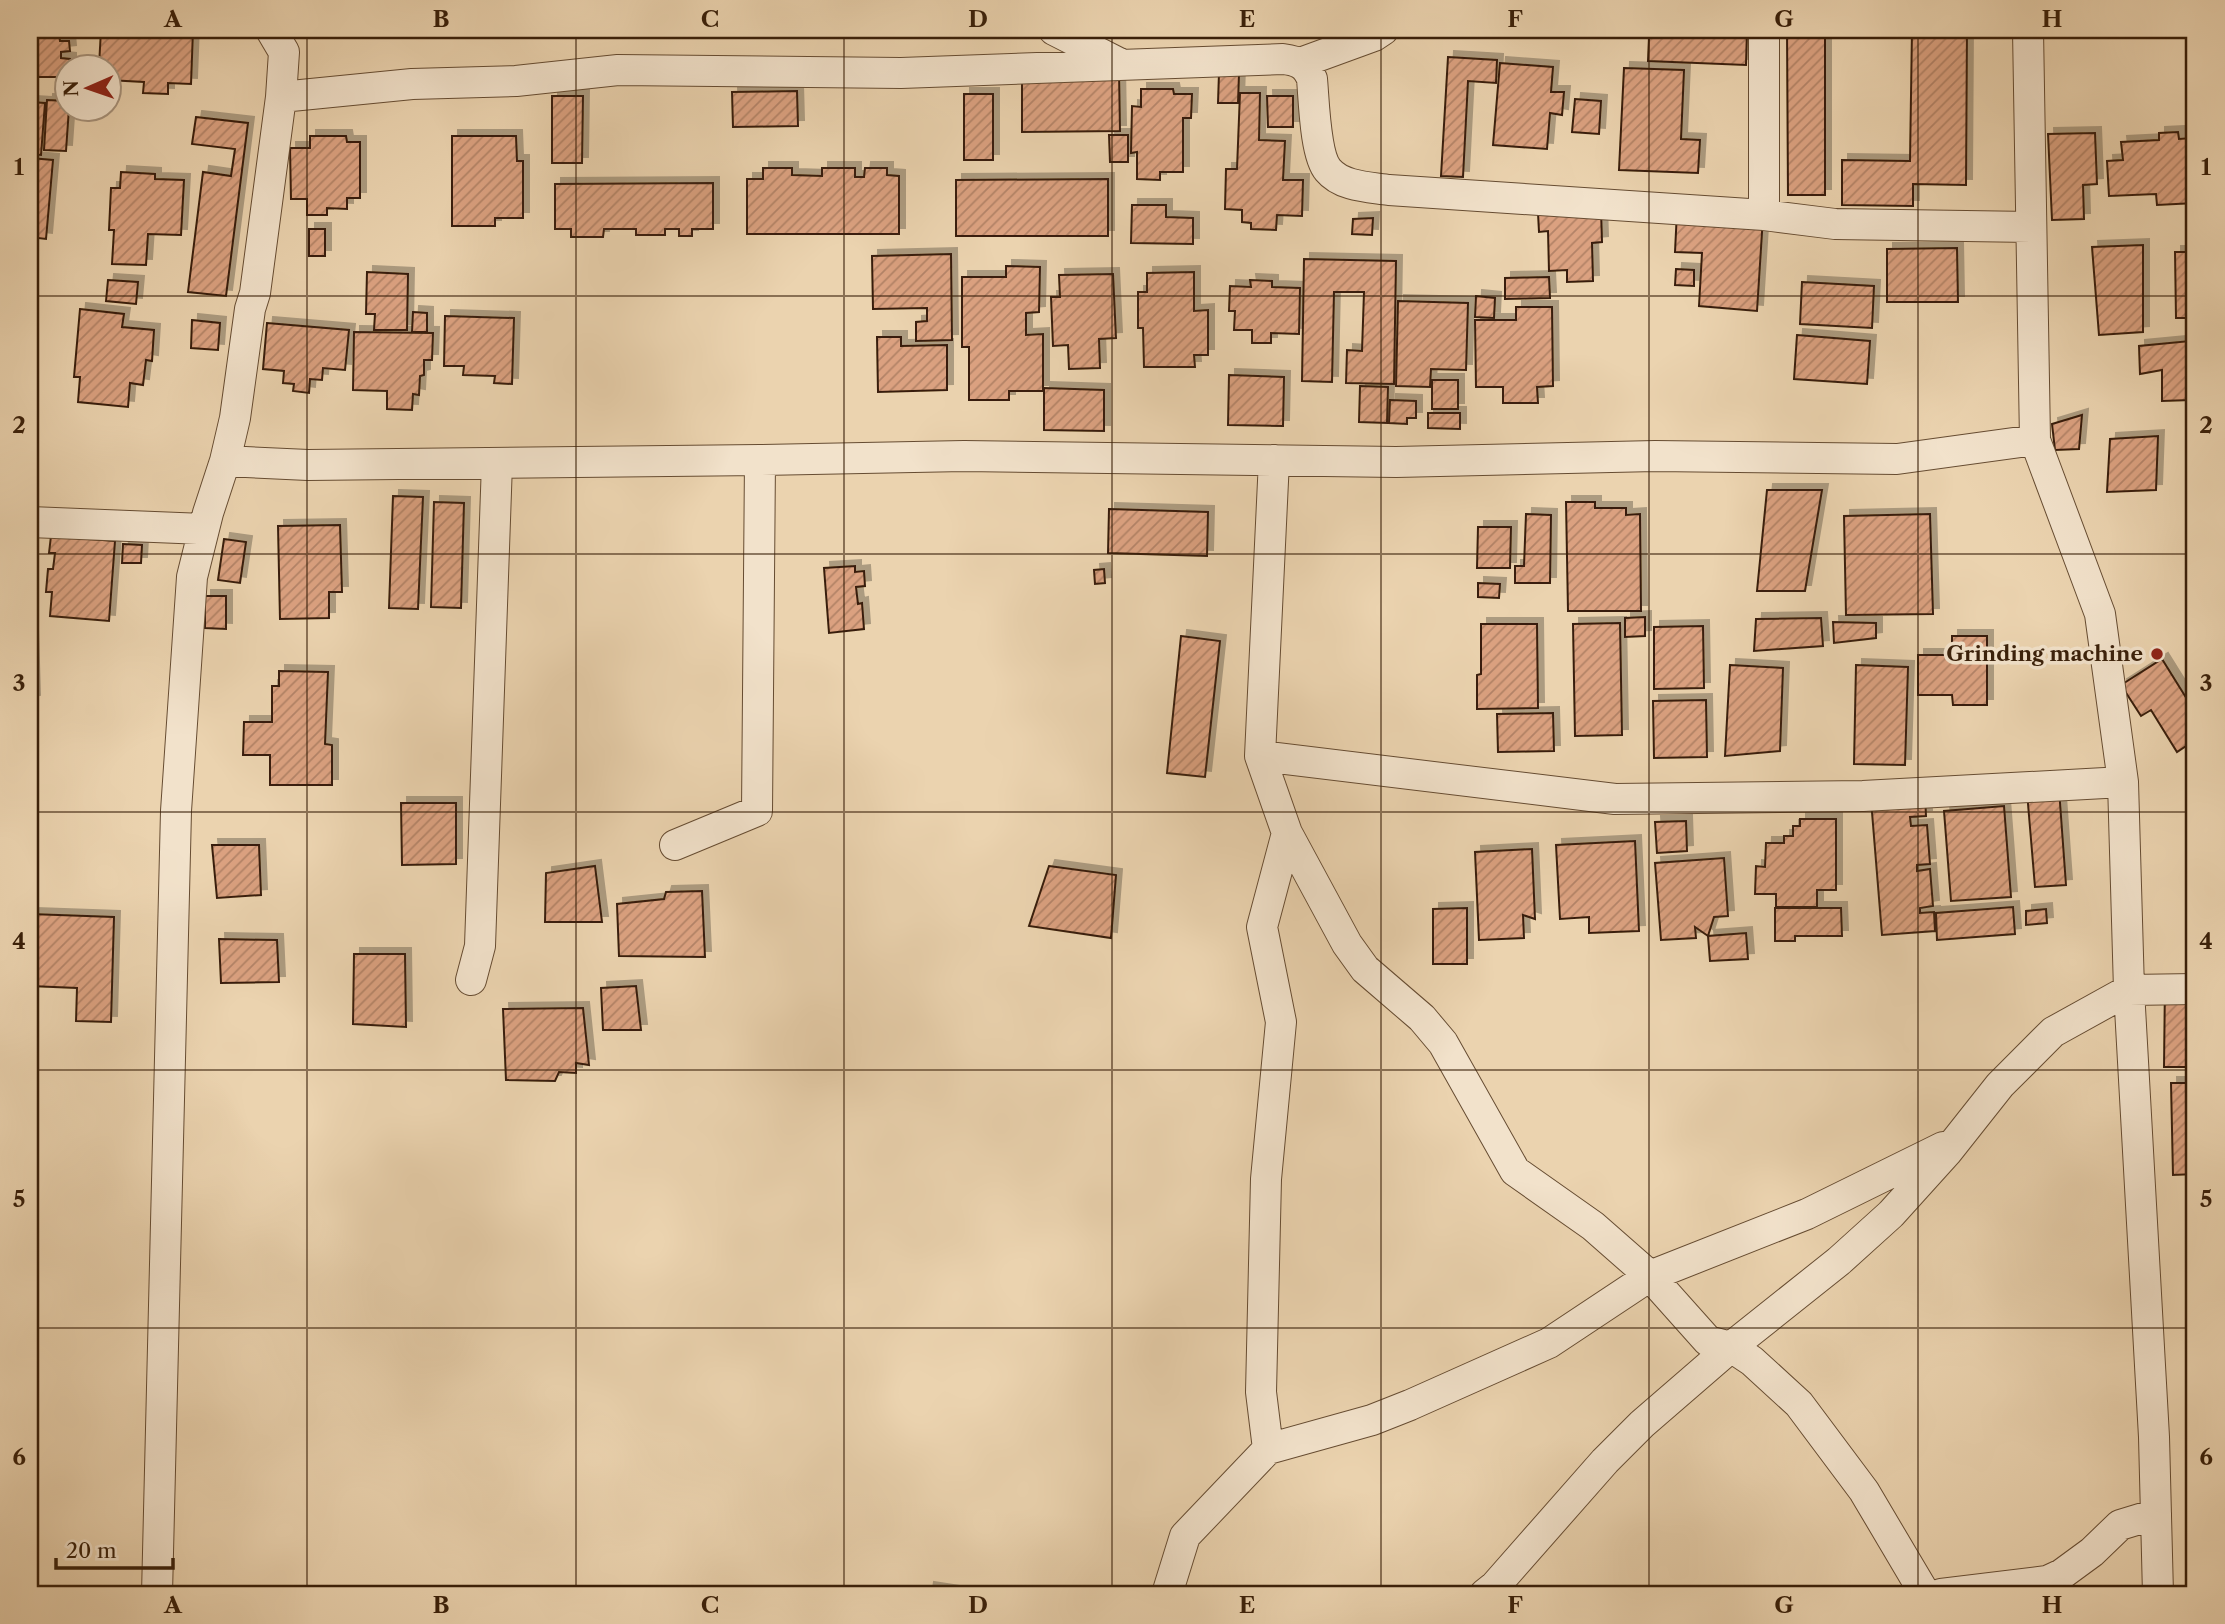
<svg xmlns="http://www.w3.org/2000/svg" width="2225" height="1624" font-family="'Libre Caslon Text',serif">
<defs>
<pattern id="building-hatch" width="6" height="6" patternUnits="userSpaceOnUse" patternTransform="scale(1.75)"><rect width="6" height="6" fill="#dba180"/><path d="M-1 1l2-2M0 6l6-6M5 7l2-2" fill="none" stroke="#b38367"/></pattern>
<filter id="shadow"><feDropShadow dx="6" dy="-6" stdDeviation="0" flood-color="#0004"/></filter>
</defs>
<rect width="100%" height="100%" fill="#ebd3af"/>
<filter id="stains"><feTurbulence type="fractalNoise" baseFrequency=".00286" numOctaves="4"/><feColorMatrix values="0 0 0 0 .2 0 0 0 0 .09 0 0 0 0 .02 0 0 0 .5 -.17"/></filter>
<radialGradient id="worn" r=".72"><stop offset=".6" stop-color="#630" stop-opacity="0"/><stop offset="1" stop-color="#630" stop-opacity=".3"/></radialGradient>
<path fill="url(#building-hatch)" stroke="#391f09" stroke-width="2" filter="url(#shadow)" d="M30 30H69V34L59 35 60 41H69L70 51 61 52V58L70 59V66H66V77H30Z
M101 30H193L191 84 168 83V94L143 93 144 82 108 80V66H99Z
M1641 30H1747L1746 65 1648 61 1649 37H1641Z
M1787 30H1825V195H1788Z
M1912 30H1967L1966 185 1913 184V206L1842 205V160L1910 161Z
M1448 57 1497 60 1496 83 1468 81 1463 177 1441 176Z
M1500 63 1553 67 1551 92H1564L1562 115 1550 113 1547 149 1493 145Z
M1624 68 1684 70 1681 139 1700 140 1698 173 1619 170Z
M1022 71H1119L1120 131 1022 132Z
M1219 73 1239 74 1238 103H1218Z
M1141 89H1173L1174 94H1192L1191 118H1183V172H1160V180L1137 179V152L1131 153 1132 106 1141 107Z
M797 91 798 126 733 127 732 92Z
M1240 93H1260L1259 140 1285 141 1283 180H1303L1302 216 1277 215 1276 230 1251 229V223L1242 222V210L1225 209 1226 169H1237Z
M964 94H993V160H964Z
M552 96H583L582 163H552Z
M1267 96H1293V127H1268Z
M1575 99 1601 101 1599 134 1572 132Z
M47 100 66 101V108H69L66 151 44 150Z
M30 102 45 103 41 155 30 154Z
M196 117 248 123 226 296 188 292 203 172 231 176 235 149 192 144Z
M2178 132 2179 139 2192 138 2195 203 2157 205 2156 194 2109 196 2107 161 2123 160 2121 142 2159 140V133Z
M2095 133 2097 184 2083 185 2084 219 2052 220 2048 134Z
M1109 135H1128V162H1110Z
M310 136H346L347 142H360V198H347V209L327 208V215H307V199H291L290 148H310Z
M452 136H516L517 161H523V218H495V226H452Z
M30 158 53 160 46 239 30 237Z
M763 168H792V175L822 176V168H855V177H864L865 168H887V175L899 176V234H747V179H763Z
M121 172 155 174V179L184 180 181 235 148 234 146 265 112 264 114 230H109L111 188H120Z
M1108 179V236H956V180Z
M713 183V229H692V236H679V229H665V235H636V229H604L603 237H571V229H555V184Z
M1132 205H1166V217L1193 218V244L1131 243Z
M1601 210 1602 242 1592 243 1593 281 1567 282V270L1549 271 1548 231 1539 232 1538 213Z
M1677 211 1763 217 1757 311 1699 306 1702 253 1675 252Z
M1373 218 1372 235 1352 234 1353 219Z
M309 229H325V256H309Z
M2143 245V332L2099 335 2092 247Z
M1957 248 1958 302H1887V249Z
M2175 252H2195V318H2176Z
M951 254 952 340 916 341V322L927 321V308L873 309 872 256Z
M1304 259 1396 261 1394 384 1346 383 1347 350 1362 351 1364 292H1334L1332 382 1302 381Z
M1006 266 1040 267 1039 312 1026 313V335L1043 334V391H1009V400H969V347H962V277H1006Z
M1676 269 1694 270V286L1675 285Z
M367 272 408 274 407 330H374L375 314H366Z
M1194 272V311L1208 310V355H1194L1195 367H1144L1143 328H1138V292H1147V273Z
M1113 274 1116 338 1099 339 1100 368 1069 369 1068 345 1053 346 1051 297H1060L1059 275Z
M1549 277 1550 298 1505 299V278Z
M108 280 138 282 136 304 106 301Z
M1250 280 1272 281V287L1300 288 1299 334 1271 333V343H1252V330H1234L1235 311H1229L1230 286 1251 287Z
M1802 282 1874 286 1872 328 1800 324Z
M1476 296 1495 298 1494 318 1475 317Z
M1398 301 1468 303 1466 370 1431 369 1430 387 1396 386Z
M1516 307H1552L1553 386 1537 387 1538 403H1503V387H1476L1475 320H1516Z
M80 309 124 314 122 327 154 330 152 361 146 360 143 385 130 383 128 407 78 402 80 377H74Z
M413 312 427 313V332H412Z
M445 316 514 318 512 384 494 383 495 376 463 375 464 366H444Z
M192 320 220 323 218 350 191 348Z
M267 323 349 330 345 370 323 368 322 380 310 379 309 393 293 391 294 384 283 383 284 371 263 369Z
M354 332 433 333 432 360H424V375L420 376 419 395 413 394 412 410 387 409V391L353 390Z
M1797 335 1870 341 1867 384 1794 379Z
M877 337H901V346L947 345V390L878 392Z
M2190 341 2195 361 2191 400 2162 401V370L2140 374 2139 346Z
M1229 375 1284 377 1283 426 1228 425Z
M1432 380H1458V409H1432Z
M1360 386 1388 387 1387 423 1359 422Z
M1044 388 1104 390V431L1044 430Z
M1390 400 1416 401V418H1407V424L1389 423Z
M1428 413H1460V429L1428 428Z
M2082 415 2079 449 2055 450 2052 424Z
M2158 436 2156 490 2107 492 2110 439Z
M1767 490H1822L1805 591H1757Z
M393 496 423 497 418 609 389 608Z
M434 502 464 503 461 608 431 607Z
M1566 502H1595V508H1626V515L1640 514 1641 611H1568Z
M1109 509 1208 512 1207 556 1108 553Z
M1526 514 1551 515 1550 583H1515V566H1524Z
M1930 514 1933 614 1846 615 1844 516Z
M340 525 342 592H329V618L280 619 278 526Z
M1478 527H1511L1510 568H1477Z
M51 536 115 541 109 621 50 616 52 592H46L48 569H53L55 553H49Z
M224 539 246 542 240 583 218 580Z
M123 544 142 545 141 563H122Z
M855 566V572L864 571 865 586 856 587 858 604 862 603 864 629 829 633 824 568Z
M1104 569 1105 583 1095 584 1094 570Z
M1478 583 1500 584 1499 598 1478 597Z
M205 596H226V629L205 628Z
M1645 617V636L1625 637V618Z
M1821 618 1823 646 1754 651 1756 619Z
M1833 622 1876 623V638L1834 643Z
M1620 623 1622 735 1575 736 1573 624Z
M1481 624H1537L1538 708 1477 709V675L1481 674Z
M1703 626 1704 688 1654 689V627Z
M30 635H32L34 701 30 702Z
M1181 636 1220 641 1205 777 1167 773Z
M1952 636H1987V705H1953L1952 695H1918V655H1952Z
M2162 659 2195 712V740L2177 752 2151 710 2141 716 2121 685Z
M1730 665 1783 668 1780 751 1725 756Z
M1856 665 1908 667 1905 765 1854 764Z
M279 671 328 672 325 744 332 745V785H270V755H243L244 722H272V686H279Z
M1706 700 1707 757 1654 758 1653 701Z
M1553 713 1554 751 1498 752 1497 714Z
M2059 789 2066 885 2035 887 2027 792Z
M1925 795 1926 816 1910 817 1911 826 1927 825 1930 864 1917 865V871L1930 869 1933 906 1920 908V913L1934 912 1935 931 1882 935 1871 800Z
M401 803H456V864L402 865Z
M2004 806 2011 897 1951 901 1944 811Z
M1800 819H1836V890H1817V907H1776V894H1755L1756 866 1765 867 1766 843H1784V836H1793V826H1800Z
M1686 821 1687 851 1657 853 1655 822Z
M1635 841 1639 931 1589 933V917L1560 919 1556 845Z
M212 845H259L261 895 217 898Z
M1532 849 1535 919 1523 915 1524 938 1479 940 1475 852Z
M1724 858 1728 916 1714 917 1708 936 1695 927 1696 938 1661 940 1655 863Z
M595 866 602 922H545L546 873Z
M1049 866 1116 875 1111 938 1029 926Z
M702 891 705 957 619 956 617 904 664 899 666 892Z
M2013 907 2015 934 1937 940 1936 913Z
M1467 908V964H1433V909Z
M1775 908H1841L1842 936H1795V941H1775Z
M2046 909 2047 923 2026 925V911Z
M30 914 114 917 111 1022 76 1021 77 988 30 986Z
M1746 933 1748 959 1710 961 1708 936Z
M219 939 277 940 279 982 221 983Z
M354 954H405L406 1027 353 1024Z
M2165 982 2195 983V1067H2164Z
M636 986 641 1030H603L601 988Z
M583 1008 589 1065 576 1063V1073L559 1072 555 1081 506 1080 503 1009Z
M2171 1083H2195V1174L2173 1175Z
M928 1588 961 1593V1594H927Z"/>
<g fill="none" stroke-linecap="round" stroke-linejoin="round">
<defs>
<path id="street" d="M1054 30 1119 63
M1764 30V215
M2028 30 2035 440 2100 614 2123 782 2129 990 2154 1437 2158 1594
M1300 63 1374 36 1383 30
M281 97 412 84 516 81 618 70 901 73 1283 59C1298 61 1306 64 1312 79 1314 100 1315 155 1328 170 1342 187 1370 187 1389 190L1764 215 1835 224 2031 227
M225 461 235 418 250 309 255 293 281 97 284 52 271 30
M30 522 204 529
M1260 756 1615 799 1863 796 2123 782
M1287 833 1347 944 1365 969 1422 1018 1443 1043 1515 1171 1593 1226 1650 1276 1807 1214 1943 1147
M675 845 757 811 760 460
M471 980 480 946 497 463
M1268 1449 1372 1420 1410 1405 1549 1343 1650 1276 1708 1341 1731 1347 1752 1361 1799 1404 1864 1491 1925 1594
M157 1594 176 811 192 577 208 513 225 461 308 465 760 460 964 456 1396 462 1655 456 1897 459 2035 440
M1167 1594 1185 1536 1268 1449 1261 1392 1266 1179 1281 1022 1262 927 1287 833 1260 756 1274 460
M1485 1594 1495 1586 1605 1461 1642 1424 1731 1347 1839 1261 1891 1214 1947 1152 2000 1085 2053 1032 2129 990 2195 989
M1941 1594 2047 1581 2062 1574 2092 1552 2120 1525 2156 1514"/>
</defs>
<use href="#street" stroke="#664c32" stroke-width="32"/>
<use href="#street" stroke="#f2e2cb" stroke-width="30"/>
</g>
<path fill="none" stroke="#391f09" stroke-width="2" stroke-opacity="0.55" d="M307 30V1594M576 30V1594M844 30V1594M1112 30V1594M1381 30V1594M1649 30V1594M1918 30V1594M30 296H2195M30 554H2195M30 812H2195M30 1070H2195M30 1328H2195"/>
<circle fill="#8f2418" stroke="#f2e2cb" stroke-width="2.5" cx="2157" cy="654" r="7"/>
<g text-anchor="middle" stroke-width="7" stroke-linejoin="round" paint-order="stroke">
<g font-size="21" font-weight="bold" fill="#391f09" stroke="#f2e2cb" text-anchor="end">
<text x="2143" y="661">Grinding machine</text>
</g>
</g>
<rect width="2225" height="1624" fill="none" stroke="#ebd3af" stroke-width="77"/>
<g transform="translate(88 88) rotate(268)"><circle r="33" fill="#f2e2cb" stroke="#a8947d" stroke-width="2"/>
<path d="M0-5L12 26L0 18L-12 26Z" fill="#8f2418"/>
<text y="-10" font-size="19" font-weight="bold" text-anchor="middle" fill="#391f09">N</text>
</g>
<path d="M56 1558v10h117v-10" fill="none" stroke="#391f09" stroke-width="3.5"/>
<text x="66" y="1558" font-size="21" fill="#391f09" stroke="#f2e2cb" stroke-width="5" paint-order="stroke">20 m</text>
<rect x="38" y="38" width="2148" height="1548" fill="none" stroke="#391f09" stroke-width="2.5"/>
<g font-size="23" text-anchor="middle" font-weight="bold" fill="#391f09">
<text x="173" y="27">A</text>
<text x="441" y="27">B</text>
<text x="710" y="27">C</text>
<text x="978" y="27">D</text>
<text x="1247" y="27">E</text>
<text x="1515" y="27">F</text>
<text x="1784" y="27">G</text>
<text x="2052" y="27">H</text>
<text x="19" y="175">1</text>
<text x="2206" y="175">1</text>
<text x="19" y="433">2</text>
<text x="2206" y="433">2</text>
<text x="19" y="691">3</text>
<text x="2206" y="691">3</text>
<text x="19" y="949">4</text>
<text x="2206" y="949">4</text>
<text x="19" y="1207">5</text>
<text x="2206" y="1207">5</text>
<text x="19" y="1465">6</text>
<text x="2206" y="1465">6</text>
<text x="173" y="1613">A</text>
<text x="441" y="1613">B</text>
<text x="710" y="1613">C</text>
<text x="978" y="1613">D</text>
<text x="1247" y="1613">E</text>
<text x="1515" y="1613">F</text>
<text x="1784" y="1613">G</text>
<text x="2052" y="1613">H</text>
</g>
<rect width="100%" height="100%" filter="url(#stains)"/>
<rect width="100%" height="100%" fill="url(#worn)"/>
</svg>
